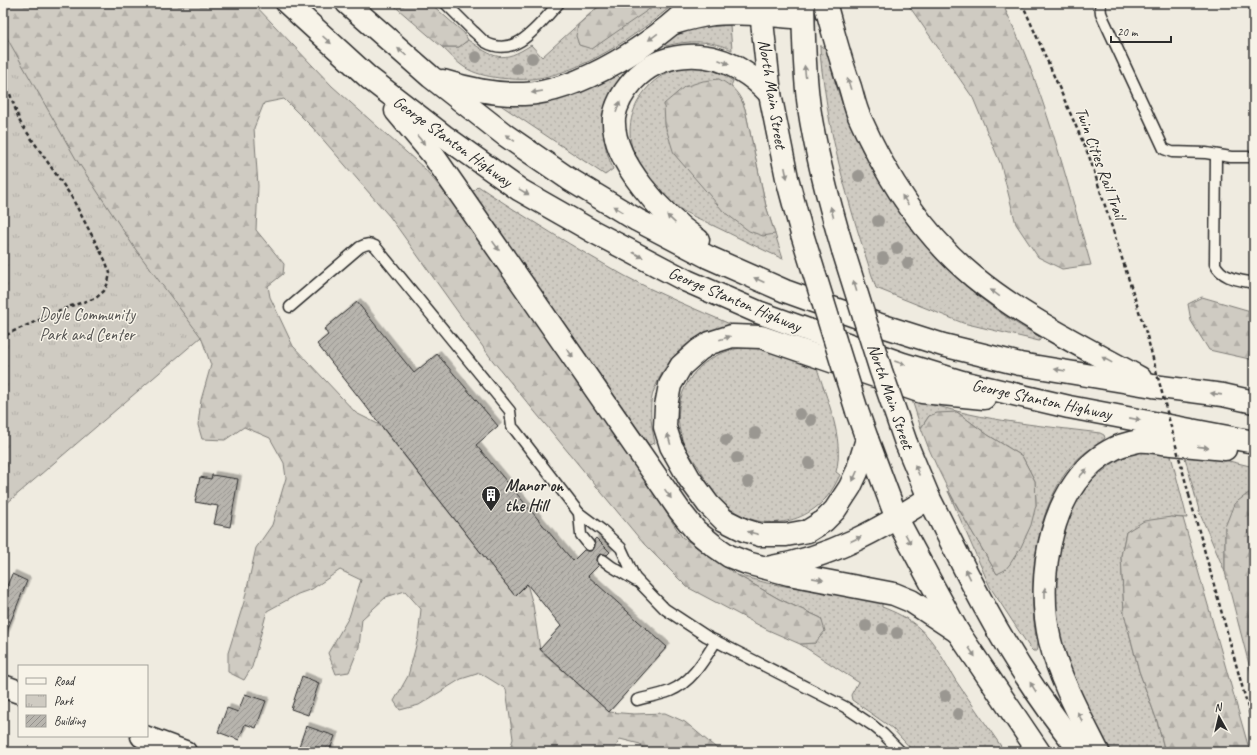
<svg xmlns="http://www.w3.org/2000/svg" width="1257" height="755" font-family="Caveat,sans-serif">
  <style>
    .grass { fill: url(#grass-dots); stroke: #7d7b76 }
    .forest { fill: url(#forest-firs); stroke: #7d7b76 }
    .park { fill: url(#park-tufts); stroke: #7d7b76 }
    .building { fill: url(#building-hatch); stroke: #2b2b2b; filter: url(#shadow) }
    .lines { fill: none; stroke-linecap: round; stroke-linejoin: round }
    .lane-casing { stroke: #2b2b2b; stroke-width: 13 }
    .secondary-casing { stroke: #2b2b2b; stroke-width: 25 }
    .primary-casing { stroke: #2b2b2b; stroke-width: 25 }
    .highway-casing { stroke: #2b2b2b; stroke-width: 25 }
    .path { stroke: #2b2b2b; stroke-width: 2.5; stroke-dasharray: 4 3; stroke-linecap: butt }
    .lane { stroke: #f7f3e8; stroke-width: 10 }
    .secondary { stroke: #f7f3e8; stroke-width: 22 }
    .primary { stroke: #f7f3e8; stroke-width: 22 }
    .highway { stroke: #f7f3e8; stroke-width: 22 }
    .highway-bridge-casing { stroke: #2b2b2b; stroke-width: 25; stroke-linecap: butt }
    .path-bridge { stroke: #2b2b2b; stroke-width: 2.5; stroke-dasharray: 4 3; stroke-linecap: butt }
    .highway-bridge { stroke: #f7f3e8; stroke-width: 22 }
    .tree { fill: #9a9791 }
    .oneway { fill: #918f8a }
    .labels { text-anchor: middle; stroke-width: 3; stroke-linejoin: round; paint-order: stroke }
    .street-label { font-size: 17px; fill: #2b2b2b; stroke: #f7f3e8 }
    .park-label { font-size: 17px; fill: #545351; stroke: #f7f3e8 }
    .poi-label { font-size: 17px; font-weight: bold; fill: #2b2b2b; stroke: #f7f3e8; text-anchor: start }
  </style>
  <defs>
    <pattern id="grass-dots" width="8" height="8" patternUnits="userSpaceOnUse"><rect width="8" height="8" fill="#cfcbc2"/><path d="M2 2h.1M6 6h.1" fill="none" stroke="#b2aea7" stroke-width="1.8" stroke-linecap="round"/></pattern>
    <pattern id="forest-firs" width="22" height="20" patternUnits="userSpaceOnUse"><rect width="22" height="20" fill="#cfcbc2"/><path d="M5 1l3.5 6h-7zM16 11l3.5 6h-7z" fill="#b2aea7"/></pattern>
    <pattern id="park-tufts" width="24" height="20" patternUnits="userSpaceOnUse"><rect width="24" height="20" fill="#cfcbc2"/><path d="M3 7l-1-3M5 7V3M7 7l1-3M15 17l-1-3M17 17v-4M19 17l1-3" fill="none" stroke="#b2aea7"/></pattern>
    <pattern id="building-hatch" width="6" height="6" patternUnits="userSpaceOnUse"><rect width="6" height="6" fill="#b8b5ae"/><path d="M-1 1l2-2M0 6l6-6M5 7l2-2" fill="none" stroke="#96938e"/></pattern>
    <filter id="shadow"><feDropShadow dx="3.5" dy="-3.5" stdDeviation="0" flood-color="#0004"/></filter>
  </defs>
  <rect width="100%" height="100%" fill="#efebe0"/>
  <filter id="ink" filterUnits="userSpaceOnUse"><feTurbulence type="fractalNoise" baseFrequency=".025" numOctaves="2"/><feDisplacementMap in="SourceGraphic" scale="8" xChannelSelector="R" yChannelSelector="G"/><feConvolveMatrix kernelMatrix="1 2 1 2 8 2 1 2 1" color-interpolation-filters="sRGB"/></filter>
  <g filter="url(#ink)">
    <g class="grass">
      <path d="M602 3H675C636 36 583 73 532 79 521 80 510 79 499 78 486 76 475 74 464 67 456 62 449 53 442 47H459L468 40C494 58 502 64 531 45L542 57Z"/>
      <path d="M730 25 732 50C712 40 688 40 666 46L664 41C686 28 705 27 730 25Z"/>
      <path d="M820 46H822C829 50 829 61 831 68 838 92 846 116 857 139 896 222 957 292 1038 336L1041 338 1039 341 963 323 876 288C855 224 834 158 825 92 823 77 820 61 820 46Z"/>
      <path d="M695 65 716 70 733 81 731 86 742 101 745 109 766 206 783 259C759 248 735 236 712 225 701 219 688 215 679 208 646 185 616 145 637 103 650 79 669 68 695 65Z"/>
      <path d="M614 72 621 79C615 92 608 106 605 120 601 137 607 154 613 169L605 175 499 104C522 105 546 105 567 97 584 90 599 81 614 72Z"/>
      <path d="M478 186C526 218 575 248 625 276 659 294 695 309 730 324L728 327C698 332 674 349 660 377 656 385 652 393 651 403 650 417 652 429 655 443L649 445 472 192Z"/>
      <path d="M752 347 773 350 816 365C826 398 845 438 836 472L840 475C836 483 832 491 826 498 796 531 749 530 719 499 711 491 705 478 699 468 694 460 687 452 683 442 669 404 688 363 728 351 735 348 744 348 752 347Z"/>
      <path d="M911 397C972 420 1036 425 1100 433L1104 435 1105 438C1101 442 1097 444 1093 447 1085 452 1076 460 1070 467 1033 514 1026 591 1038 648L1037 651H1033L1030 648 990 587 948 491 997 574 1036 505 1035 481 1022 456 988 435 957 412 929 416 921 428Z"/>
      <polygon points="1169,448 1187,518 1171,517 1126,532 1121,556 1124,613 1139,671 1157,721 1165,752 1113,752 1087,715 1065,659 1055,607 1054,576 1060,543 1068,520 1078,499 1093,479 1115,462 1136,452"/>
      <polygon points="1183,450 1254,467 1254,489 1225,527 1225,572 1200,514"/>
      <path d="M737 575 767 583 882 602V607C895 612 908 618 919 628 935 641 945 663 956 681 972 705 989 728 1005 752H914L892 728 852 700 851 695 858 682 800 644 815 643 821 618 779 599Z"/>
    </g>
    <g class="forest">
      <polygon points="3,3 253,3 332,86 425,169 474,228 644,478 682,537 737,575 779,599 821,618 825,631 815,643 800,644 768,630 687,587 644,544 493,361 390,217 313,128 284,99 264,103 254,128 258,186 256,230 284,264 283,274 268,286 270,297 293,346 356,413 380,425 515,596 527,584 533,605 540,650 609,712 634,714 665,713 685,722 721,752 646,752 640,744 620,739 613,752 509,752 513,739 506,689 480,673 461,679 419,705 400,710 394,701 408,676 418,638 421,609 405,591 386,597 362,619 359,647 349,672 336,674 328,653 349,617 361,580 340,570 312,589 298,594 267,611 252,667 244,680 228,672 228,653 244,602 256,548 272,525 286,478 284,463 270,438 244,427 225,440 202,439 198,425 201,400 211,365 201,337 3,345"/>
      <polygon points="391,3 430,3 464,33 468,40 459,47 442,47"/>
      <polygon points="607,3 658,3 592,49 579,45 576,36 578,25 597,8"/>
      <path d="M907 3H1002C1043 85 1066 178 1091 265L1062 269 1038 257 1016 224 1001 165 973 98Z"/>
      <path d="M719 79C734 87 740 94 745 109L766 206 775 234 763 236 749 231 724 212 674 154 665 125 664 104 684 87 703 81Z"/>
      <polygon points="1202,297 1254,312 1254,360 1209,350 1191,321 1188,304"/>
      <path d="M957 412 988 435 1022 456 1035 481 1036 505 1031 525 1021 547 1010 564 1005 570 997 574C969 526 939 480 921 428L929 416 937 413Z"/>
      <polygon points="1254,489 1254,684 1225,572 1225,527 1234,504"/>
      <polygon points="1171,517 1183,518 1250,752 1165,752 1157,721 1139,671 1124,613 1121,556 1126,532 1144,521"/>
    </g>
    <polygon class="park" points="3,31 76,159 136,250 201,337 6,504 3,503"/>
    <g class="building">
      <polygon points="357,302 414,373 437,354 498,426 476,445 573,561 584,550 590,551 593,550 595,544 594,540 596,538 610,552 607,555 603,554 598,556 597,560 599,565 588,576 667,647 609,712 540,649 561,626 527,584 515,596 317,344 328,335 324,329"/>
      <polygon points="212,475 238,479 230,527 214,524 218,506 195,502 200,477 211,479"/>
      <polygon points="12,574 27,581 4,638 3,638 3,595"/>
      <polygon points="302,676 319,683 308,715 291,709"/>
      <polygon points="245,694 266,701 256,728 245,724 239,740 218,732 227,708 238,712"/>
      <polygon points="306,726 335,736 329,752 297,752"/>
    </g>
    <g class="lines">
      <g class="lane-casing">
        <g id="lane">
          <path d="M445 3C454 12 464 22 473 31 477 34 481 39 485 42 516 60 540 23 559 3"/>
          <polyline points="1100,3 1101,13 1104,20 1164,149 1172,152 1206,153 1231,157 1254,157"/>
          <path d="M1216 155 1215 264C1222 279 1240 280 1254 283"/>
          <path d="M290 307 360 247C366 244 370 243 375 246L510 411 512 427 515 430 579 513 603 531 621 548 635 578 665 609 706 636 845 707 872 725 883 734 901 752"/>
          <polyline points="579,513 581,535 589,545"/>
          <polyline points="603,560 611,566 636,581"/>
          <path d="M637 700C648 697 660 695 670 691 692 682 704 660 716 641"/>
        </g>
      </g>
      <g class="secondary-casing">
        <g id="secondary">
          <polyline points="3,686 19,692"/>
          <polyline points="142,736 185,752"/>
        </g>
      </g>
      <g class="primary-casing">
        <g id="primary">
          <polyline points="867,439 897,519 928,577 958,632 1039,752"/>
          <path d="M929 498C947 533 964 569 983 604 1011 656 1044 706 1081 752"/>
        </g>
      </g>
      <g class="highway-casing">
        <g id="highway">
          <polyline points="287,3 369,78 444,136 520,190 592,231 687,281 758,312 903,364 962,382 1069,407 1254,442"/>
          <polyline points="347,3 431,77 505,135 569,179 637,220 708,257 785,291 877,324 943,345 1020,364 1153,386 1223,395 1254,402"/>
          <polyline points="760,3 770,94 787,178 802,234"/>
          <path d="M803 3C804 38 804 72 809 107 816 155 829 203 843 250"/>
          <path d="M825 3C833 31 840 59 850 87 853 97 855 107 859 116 886 177 923 235 974 277 1024 318 1084 347 1140 378"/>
          <path d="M674 23C687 19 699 16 713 14 743 11 773 16 803 18"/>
          <path d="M443 81C469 89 496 95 524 94 580 92 656 42 694 3"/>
          <polyline points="396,111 433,155 680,511 696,531 713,545 729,556 747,563 789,574 894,594 911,601 958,632"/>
          <path d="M698 240C665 217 611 162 614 118 616 104 624 91 633 81 660 51 706 49 739 69 751 76 761 84 770 94"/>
          <polyline points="857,411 867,439 857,472 850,487 835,510 824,521 808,531 786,535 760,535 744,530 724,520 708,504 689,478 671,446 665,427 666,406 670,385 681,366 699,350 710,343 732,336 761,337 922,392 984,398"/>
          <path d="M771 567C829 558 881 529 929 498L906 443"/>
          <path d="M1098 752C1080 716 1060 680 1050 641 1035 578 1050 479 1115 448 1121 445 1131 443 1138 441 1145 440 1154 442 1162 443 1183 445 1204 447 1225 449"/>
        </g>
      </g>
      <g class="path">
        <polyline points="1022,3 1089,156 1147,336"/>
        <polyline points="3,82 10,94 20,122 71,196 105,260 110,273 108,283 104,291 96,298 71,306 14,331 3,337"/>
        <polyline points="1189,495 1254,729"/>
      </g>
      <use href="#lane" class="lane"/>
      <use href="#secondary" class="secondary"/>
      <use href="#primary" class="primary"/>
      <use href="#highway" class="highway"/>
      <g class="highway-bridge-casing">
        <g id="highway-bridge">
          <polyline points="802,234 857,411"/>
          <polyline points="843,250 881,371 906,443"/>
        </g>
      </g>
      <polyline class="path-bridge" points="1147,336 1189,495"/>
      <use href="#highway-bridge" class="highway-bridge"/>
    </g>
    <g class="tree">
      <circle cx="476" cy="57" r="6"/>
      <circle cx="532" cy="58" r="6"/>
      <circle cx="517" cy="69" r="6"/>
      <circle cx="859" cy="176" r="6"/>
      <circle cx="878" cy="221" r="6"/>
      <circle cx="897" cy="248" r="6"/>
      <circle cx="883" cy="258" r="6"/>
      <circle cx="908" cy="263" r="6"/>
      <circle cx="800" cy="414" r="6"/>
      <circle cx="811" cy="420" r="6"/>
      <circle cx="755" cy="433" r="6"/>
      <circle cx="726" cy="440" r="6"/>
      <circle cx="737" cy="458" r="6"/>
      <circle cx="809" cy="463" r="6"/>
      <circle cx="748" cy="482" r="6"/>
      <circle cx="866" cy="626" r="6"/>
      <circle cx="883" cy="629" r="6"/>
      <circle cx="897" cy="633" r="6"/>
      <circle cx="945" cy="696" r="6"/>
      <circle cx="958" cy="714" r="6"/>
    </g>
    <defs><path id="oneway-solid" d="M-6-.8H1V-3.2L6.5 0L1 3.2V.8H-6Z"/></defs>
    <g class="oneway">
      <use href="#oneway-solid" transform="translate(653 37) rotate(144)"/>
      <use href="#oneway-solid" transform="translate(327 40) rotate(42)"/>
      <use href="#oneway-solid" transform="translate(402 52) rotate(-140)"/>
      <use href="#oneway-solid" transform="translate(724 62) rotate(22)"/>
      <use href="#oneway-solid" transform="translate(805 71) rotate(-96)"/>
      <use href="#oneway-solid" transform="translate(849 84) rotate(-108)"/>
      <use href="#oneway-solid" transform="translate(537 92) rotate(171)"/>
      <use href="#oneway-solid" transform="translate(618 107) rotate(-71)"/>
      <use href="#oneway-solid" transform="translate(510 138) rotate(-145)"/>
      <use href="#oneway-solid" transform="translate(421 140) rotate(50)"/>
      <use href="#oneway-solid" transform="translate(786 173) rotate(78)"/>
      <use href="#oneway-solid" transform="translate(524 192) rotate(31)"/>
      <use href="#oneway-solid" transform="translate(905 200) rotate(-124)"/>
      <use href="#oneway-solid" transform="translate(618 209) rotate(-149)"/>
      <use href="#oneway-solid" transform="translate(832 212) rotate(-105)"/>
      <use href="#oneway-solid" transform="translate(671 219) rotate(-137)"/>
      <use href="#oneway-solid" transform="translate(496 246) rotate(55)"/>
      <use href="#oneway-solid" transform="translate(638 255) rotate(28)"/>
      <use href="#oneway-solid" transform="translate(759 280) rotate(-155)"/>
      <use href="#oneway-solid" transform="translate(855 286) rotate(-107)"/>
      <use href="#oneway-solid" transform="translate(995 293) rotate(-144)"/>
      <use href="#oneway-solid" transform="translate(725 338) rotate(-17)"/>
      <use href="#oneway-solid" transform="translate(570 353) rotate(55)"/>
      <use href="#oneway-solid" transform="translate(1107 360) rotate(-151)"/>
      <use href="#oneway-solid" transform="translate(900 363) rotate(19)"/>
      <use href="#oneway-solid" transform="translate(1060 370) rotate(-171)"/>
      <use href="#oneway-solid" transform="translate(1216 394) rotate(-172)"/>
      <use href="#oneway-solid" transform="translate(1135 419) rotate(11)"/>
      <use href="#oneway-solid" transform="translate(669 439) rotate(-106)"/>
      <use href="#oneway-solid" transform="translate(1203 447) rotate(6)"/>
      <use href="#oneway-solid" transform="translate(917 470) rotate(-113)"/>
      <use href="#oneway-solid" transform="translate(1083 473) rotate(-47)"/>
      <use href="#oneway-solid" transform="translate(855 476) rotate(114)"/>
      <use href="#oneway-solid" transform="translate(668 494) rotate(55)"/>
      <use href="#oneway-solid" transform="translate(753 533) rotate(-165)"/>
      <use href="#oneway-solid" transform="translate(856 539) rotate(-25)"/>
      <use href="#oneway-solid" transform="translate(908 539) rotate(62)"/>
      <use href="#oneway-solid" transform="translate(968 574) rotate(-116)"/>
      <use href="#oneway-solid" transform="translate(818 579) rotate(11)"/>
      <use href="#oneway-solid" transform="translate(1045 593) rotate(-91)"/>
      <use href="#oneway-solid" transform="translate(972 652) rotate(56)"/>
      <use href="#oneway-solid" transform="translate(1033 687) rotate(-122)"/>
      <use href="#oneway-solid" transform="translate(1080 717) rotate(-116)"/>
    </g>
  </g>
  <defs>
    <g id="building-pin" transform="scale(1)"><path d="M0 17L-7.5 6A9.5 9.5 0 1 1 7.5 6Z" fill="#2b2b2b" stroke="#f7f3e8"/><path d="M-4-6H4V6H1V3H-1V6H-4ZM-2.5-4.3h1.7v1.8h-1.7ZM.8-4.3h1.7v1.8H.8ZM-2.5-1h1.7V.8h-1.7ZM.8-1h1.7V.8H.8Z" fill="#fff"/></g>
  </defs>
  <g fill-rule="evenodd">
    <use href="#building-pin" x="491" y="495"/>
  </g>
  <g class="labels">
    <g class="street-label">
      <text transform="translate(773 94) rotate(81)" y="6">North Main Street</text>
      <text transform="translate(453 141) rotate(36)" y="6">George Stanton Highway</text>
      <text transform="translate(1101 163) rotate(70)" y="6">Twin Cities Rail Trail</text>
      <text transform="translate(735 299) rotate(23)" y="6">George Stanton Highway</text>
      <text transform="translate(891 396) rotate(71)" y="6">North Main Street</text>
      <text transform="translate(1042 399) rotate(12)" y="6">George Stanton Highway</text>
    </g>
    <g class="park-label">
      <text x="87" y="320">Doyle Community<tspan x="87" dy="20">Park and Center</tspan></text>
    </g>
    <g class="poi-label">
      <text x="505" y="491">Manor on<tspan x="505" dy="20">the Hill</tspan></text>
    </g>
  </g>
  <rect width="1257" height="755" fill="none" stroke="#f7f3e8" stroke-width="16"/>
  <rect x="8" y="8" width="1241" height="739" fill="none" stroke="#2b2b2b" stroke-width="1.5" filter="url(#ink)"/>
  <rect x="18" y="665" width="130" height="72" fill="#f7f3e8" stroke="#a5a39c"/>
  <rect x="26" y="678" width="20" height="6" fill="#f7f3e8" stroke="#a5a39c"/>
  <text x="54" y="685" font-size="12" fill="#2b2b2b">Road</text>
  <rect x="26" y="695" width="20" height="12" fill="url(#park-tufts)" stroke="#a5a39c"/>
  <text x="54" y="705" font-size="12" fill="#2b2b2b">Park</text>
  <rect x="26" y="715" width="20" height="12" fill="url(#building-hatch)" stroke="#a5a39c"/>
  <text x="54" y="725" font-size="12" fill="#2b2b2b">Building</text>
  <g transform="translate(1219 717) rotate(352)" stroke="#f7f3e8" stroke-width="3" paint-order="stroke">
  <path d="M0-3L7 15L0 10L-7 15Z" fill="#2b2b2b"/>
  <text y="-6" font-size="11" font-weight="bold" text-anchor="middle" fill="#2b2b2b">N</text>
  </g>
  <path d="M1111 36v6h60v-6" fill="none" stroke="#2b2b2b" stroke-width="2"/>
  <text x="1117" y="36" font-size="12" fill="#2b2b2b" stroke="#f7f3e8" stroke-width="3" paint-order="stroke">20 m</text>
</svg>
